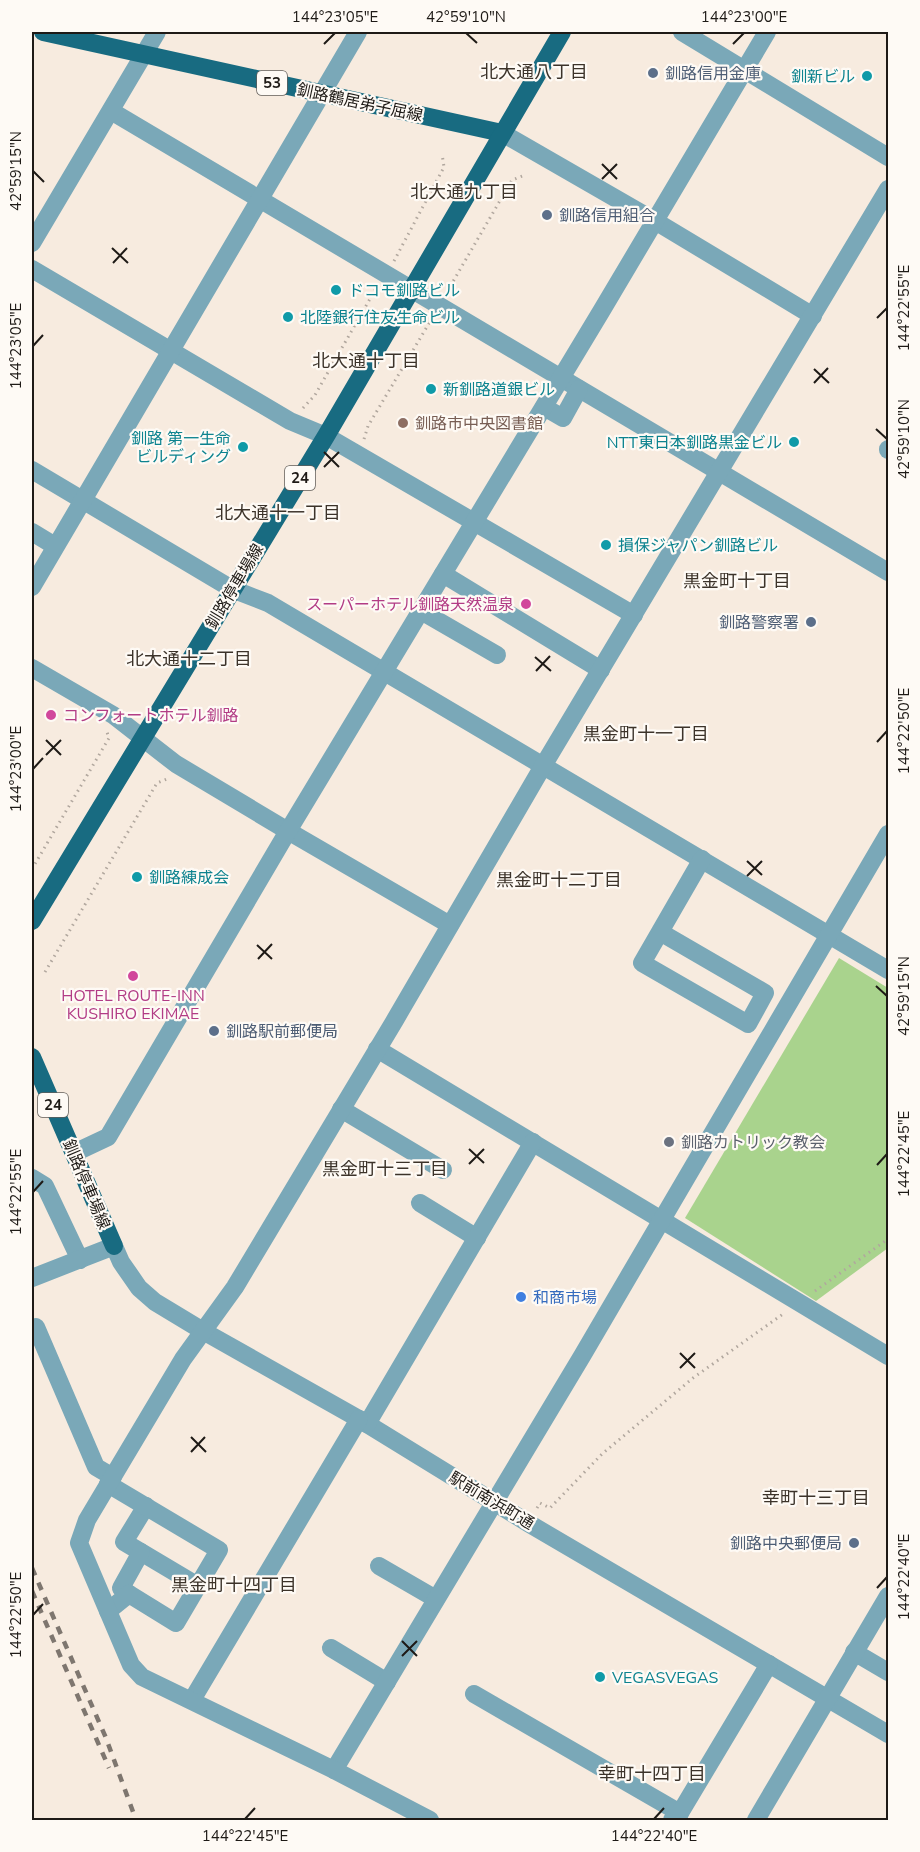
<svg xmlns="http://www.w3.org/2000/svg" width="920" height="1852" font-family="'Nunito Sans','Noto Sans JP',sans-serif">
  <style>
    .green { fill: #a9d38d }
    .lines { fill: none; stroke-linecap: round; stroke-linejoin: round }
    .path { stroke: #b1a79e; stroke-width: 3; stroke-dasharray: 1.5 4.5; stroke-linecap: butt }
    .minor { stroke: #7aa8b8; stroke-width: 18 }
    .major { stroke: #186b81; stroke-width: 18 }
    .rail { stroke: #7e766f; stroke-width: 4.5; stroke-dasharray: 8 8; stroke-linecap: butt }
    .ticks { fill: none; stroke: #1e1a16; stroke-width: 2 }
    .service-dot { fill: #5c6f8a; stroke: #fefaf5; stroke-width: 2 }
    .culture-dot { fill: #0f9aa8; stroke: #fefaf5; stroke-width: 2 }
    .education-dot { fill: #8d6e63; stroke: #fefaf5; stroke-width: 2 }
    .hotel-dot { fill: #d1479c; stroke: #fefaf5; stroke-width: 2 }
    .worship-dot { fill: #6b7280; stroke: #fefaf5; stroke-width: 2 }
    .shop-dot { fill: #3f7fe0; stroke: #fefaf5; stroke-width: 2 }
    .labels { text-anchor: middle; stroke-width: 4.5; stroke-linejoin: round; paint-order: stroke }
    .shield { fill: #fefaf5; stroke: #615d59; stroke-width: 1.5 }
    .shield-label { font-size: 15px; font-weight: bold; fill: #1e1a16 }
    .service-label { font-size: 16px; fill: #4e5e75; stroke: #fefaf5; text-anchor: start }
    .culture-label { font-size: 16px; fill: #0d838f; stroke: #fefaf5; text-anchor: start }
    .street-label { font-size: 16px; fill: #1e1a16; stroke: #fefaf5 }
    .education-label { font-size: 16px; fill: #785e54; stroke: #fefaf5; text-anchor: start }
    .hotel-label { font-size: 16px; fill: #b23c85; stroke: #fefaf5; text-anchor: end }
    .worship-label { font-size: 16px; fill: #5b616d; stroke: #fefaf5; text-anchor: start }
    .shop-label { font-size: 16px; fill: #366cbe; stroke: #fefaf5; text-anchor: start }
    .neighbourhood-label { font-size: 18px; fill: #3c332a; stroke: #fefaf5 }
    .neatline { fill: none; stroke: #1e1a16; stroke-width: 2 }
    .ticks-label { font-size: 15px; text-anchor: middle; fill: #1e1a16 }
  </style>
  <rect width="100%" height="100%" fill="#f7ebdf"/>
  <polygon class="green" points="839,958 888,988 888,1248 816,1301 685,1218"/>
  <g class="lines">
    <g class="path">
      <polyline points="394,261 444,167 442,154"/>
      <polyline points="449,292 451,285 512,180 525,175"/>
      <polyline points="303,408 315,395 375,290 374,286"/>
      <polyline points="364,439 368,426 431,320"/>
      <polyline points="32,869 109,738 107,732"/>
      <polyline points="45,972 157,783 167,779"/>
      <polyline points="815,1291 888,1239"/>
      <polyline points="537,1508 540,1503 550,1508 602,1454 693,1378 783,1314"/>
    </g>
    <g class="minor">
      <polyline points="682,32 888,157"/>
      <polyline points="111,111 888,572"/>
      <polyline points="502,133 655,221 813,316"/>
      <polyline points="32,243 157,32"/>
      <polyline points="32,269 290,421 326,436 634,615"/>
      <polyline points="544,407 563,418 579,389"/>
      <polyline points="888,449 888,450"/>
      <polyline points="32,470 232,589 268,603 888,970"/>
      <polyline points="32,532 55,546"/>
      <polyline points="443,574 601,670"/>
      <polyline points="32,587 358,32"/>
      <polyline points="421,611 497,655"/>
      <polyline points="32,668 113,715 176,764 288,831 450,925"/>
      <polyline points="660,932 765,993 748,1024 642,963 702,859"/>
      <polyline points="377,1049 888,1356"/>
      <polyline points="341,1109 443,1170"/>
      <polyline points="74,1153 108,1137 288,831 602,310 767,32"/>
      <polyline points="32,1178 45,1186 80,1260"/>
      <polyline points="420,1203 477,1238"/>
      <polyline points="32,1278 114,1246 121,1262 139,1288 155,1302 203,1331 359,1419 528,1523 888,1734"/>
      <polyline points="36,1327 96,1467 113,1477"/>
      <polyline points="367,1424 533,1142"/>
      <polyline points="146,1506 124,1542 198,1586"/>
      <polyline points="379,1566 436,1599"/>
      <polyline points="129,1594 121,1588 141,1552"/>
      <polyline points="108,1611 129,1594 176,1623 219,1550 108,1484"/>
      <polyline points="331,1648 387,1682"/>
      <polyline points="854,1652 888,1672"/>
      <polyline points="474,1694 680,1813"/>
      <polyline points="192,1700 359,1419"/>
      <polyline points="334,1770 582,1356 888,834"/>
      <polyline points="430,1820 334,1770 142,1677 131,1665 79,1543 87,1520 183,1359 235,1287 395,1020 543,766 888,189"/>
      <polyline points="672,1820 680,1813 769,1664"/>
      <polyline points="756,1820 888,1596"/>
    </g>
    <g class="major">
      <polyline points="43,32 502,133"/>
      <polyline points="32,921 326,436 562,32"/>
      <polyline points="32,1057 114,1246"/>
    </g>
    <g class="rail">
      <polyline points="32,1568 106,1738 136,1820"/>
      <polyline points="32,1591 109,1768"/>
    </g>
  </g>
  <path class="ticks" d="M466 33 477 43M324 44 335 33M733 44 744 33M602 164 617 179M33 171 44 182M602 179 617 164M112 248 128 263M113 263 127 248M877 318 887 308M33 346 43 335M814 369 829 383M814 383 828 368M876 429 887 439M324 452 339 467M324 467 339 452M535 657 551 671M536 671 550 656M46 740 61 755M877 742 887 731M46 755 61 740M33 769 43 758M747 861 762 875M747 876 762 861M257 945 272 959M258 959 272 944M876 986 887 996M469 1149 484 1163M469 1164 484 1149M877 1165 887 1154M33 1192 43 1181M680 1353 695 1368M680 1368 695 1353M191 1437 206 1452M191 1452 205 1437M877 1588 887 1577M33 1615 43 1604M402 1641 417 1656M402 1656 417 1641M245 1819 255 1808M654 1819 664 1808"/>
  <g class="service-dot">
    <circle cx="653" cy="73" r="6"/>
    <circle cx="547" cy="215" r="6"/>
    <circle cx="811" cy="622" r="6"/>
    <circle cx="214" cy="1031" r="6"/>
    <circle cx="854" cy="1543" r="6"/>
  </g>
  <g class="culture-dot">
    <circle cx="867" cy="76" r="6"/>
    <circle cx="336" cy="290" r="6"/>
    <circle cx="288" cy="317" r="6"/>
    <circle cx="431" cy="389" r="6"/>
    <circle cx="794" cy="442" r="6"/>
    <circle cx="243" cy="447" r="6"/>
    <circle cx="606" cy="545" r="6"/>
    <circle cx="137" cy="877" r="6"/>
    <circle cx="600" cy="1677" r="6"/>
  </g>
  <circle class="education-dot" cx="403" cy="423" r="6"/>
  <g class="hotel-dot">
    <circle cx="526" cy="604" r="6"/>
    <circle cx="51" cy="715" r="6"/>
    <circle cx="133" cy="976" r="6"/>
  </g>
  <circle class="worship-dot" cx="669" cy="1142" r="6"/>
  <circle class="shop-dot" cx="521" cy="1297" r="6"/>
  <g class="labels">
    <g class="shield">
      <rect x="257" y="71" width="30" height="24" rx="4.5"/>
      <rect x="285" y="466" width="30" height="24" rx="4.5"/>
      <rect x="38" y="1093" width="30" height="24" rx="4.5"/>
    </g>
    <g class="shield-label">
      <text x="272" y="88">53</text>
      <text x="300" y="483">24</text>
      <text x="53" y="1110">24</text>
    </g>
    <g class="service-label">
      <text x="665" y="79">釧路信用金庫</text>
      <text x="559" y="221">釧路信用組合</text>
      <text x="799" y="628" text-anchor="end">釧路警察署</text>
      <text x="226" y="1037">釧路駅前郵便局</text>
      <text x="842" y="1549" text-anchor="end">釧路中央郵便局</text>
    </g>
    <g class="culture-label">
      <text x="855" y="82" text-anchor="end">釧新ビル</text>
      <text x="348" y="296">ドコモ釧路ビル</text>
      <text x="300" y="323">北陸銀行住友生命ビル</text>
      <text x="443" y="395">新釧路道銀ビル</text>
      <text x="231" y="444" text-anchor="end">釧路 第一生命<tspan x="231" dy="18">ビルディング</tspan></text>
      <text x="782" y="448" text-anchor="end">NTT東日本釧路黒金ビル</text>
      <text x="618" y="551">損保ジャパン釧路ビル</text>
      <text x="149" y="883">釧路練成会</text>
      <text x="612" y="1683">VEGASVEGAS</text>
    </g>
    <g class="street-label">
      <text transform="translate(360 102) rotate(12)" y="6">釧路鶴居弟子屈線</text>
      <text transform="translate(234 586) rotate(-59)" y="6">釧路停車場線</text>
      <text transform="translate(87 1184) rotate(67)" y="6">釧路停車場線</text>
      <text transform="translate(492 1500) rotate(31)" y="6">駅前南浜町通</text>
    </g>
    <g class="education-label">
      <text x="415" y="429">釧路市中央図書館</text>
    </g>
    <g class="hotel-label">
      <text x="514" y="610">スーパーホテル釧路天然温泉</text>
      <text x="63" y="721" text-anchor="start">コンフォートホテル釧路</text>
      <text x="133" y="1001" text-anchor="middle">HOTEL ROUTE-INN<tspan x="133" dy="18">KUSHIRO EKIMAE</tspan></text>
    </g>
    <g class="worship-label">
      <text x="681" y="1148">釧路カトリック教会</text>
    </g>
    <g class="shop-label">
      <text x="533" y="1303">和商市場</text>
    </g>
    <g class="neighbourhood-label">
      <text x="534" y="78">北大通八丁目</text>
      <text x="464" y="198">北大通九丁目</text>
      <text x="366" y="367">北大通十丁目</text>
      <text x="278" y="519">北大通十一丁目</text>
      <text x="737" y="587">黒金町十丁目</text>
      <text x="189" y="665">北大通十二丁目</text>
      <text x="646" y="740">黒金町十一丁目</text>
      <text x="559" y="886">黒金町十二丁目</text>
      <text x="385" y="1175">黒金町十三丁目</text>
      <text x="816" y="1504">幸町十三丁目</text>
      <text x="234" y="1591">黒金町十四丁目</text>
      <text x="652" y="1780">幸町十四丁目</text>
    </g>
  </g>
  <rect width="920" height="1852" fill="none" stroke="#fefaf5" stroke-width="66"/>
  <rect x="33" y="33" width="854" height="1786" class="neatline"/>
  <g class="ticks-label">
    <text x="335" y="22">144°23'05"E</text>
    <text x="466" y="22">42°59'10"N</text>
    <text x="744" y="22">144°23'00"E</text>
    <text transform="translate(16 171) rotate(-90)" y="5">42°59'15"N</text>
    <text transform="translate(904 308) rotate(-90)" y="5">144°22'55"E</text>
    <text transform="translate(16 346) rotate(-90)" y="5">144°23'05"E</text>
    <text transform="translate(904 439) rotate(-90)" y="5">42°59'10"N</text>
    <text transform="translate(904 731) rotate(-90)" y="5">144°22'50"E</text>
    <text transform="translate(16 769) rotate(-90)" y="5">144°23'00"E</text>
    <text transform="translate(904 996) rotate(-90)" y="5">42°59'15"N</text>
    <text transform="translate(904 1154) rotate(-90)" y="5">144°22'45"E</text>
    <text transform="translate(16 1192) rotate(-90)" y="5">144°22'55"E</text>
    <text transform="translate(904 1577) rotate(-90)" y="5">144°22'40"E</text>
    <text transform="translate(16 1615) rotate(-90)" y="5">144°22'50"E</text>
    <text x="245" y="1841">144°22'45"E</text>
    <text x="654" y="1841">144°22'40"E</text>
  </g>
</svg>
